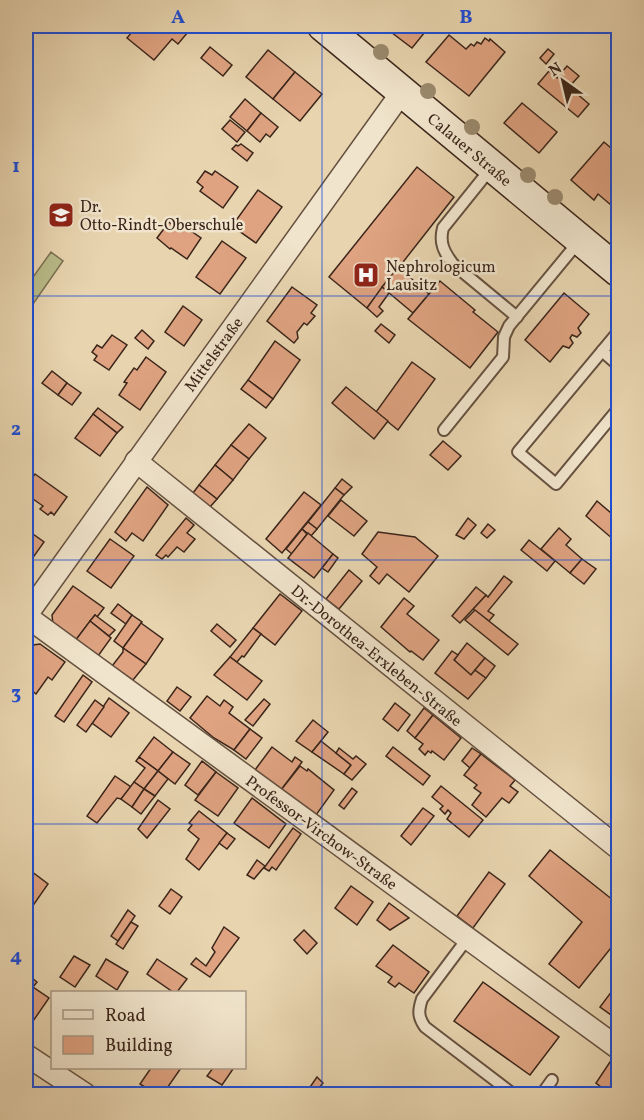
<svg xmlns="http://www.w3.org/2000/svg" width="644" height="1120" font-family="Vollkorn,serif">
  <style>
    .green { fill: #b9bc89; stroke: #7a7052; stroke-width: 1.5 }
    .building { fill: #dfa381; stroke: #3b251a; stroke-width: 1.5 }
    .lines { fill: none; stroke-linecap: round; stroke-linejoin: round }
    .lane-casing { stroke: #665140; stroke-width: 14 }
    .street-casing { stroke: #665140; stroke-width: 24 }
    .secondary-casing { stroke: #3b251a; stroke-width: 33 }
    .lane { stroke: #f0e4cc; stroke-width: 10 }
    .street { stroke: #f0e4cc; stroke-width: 21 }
    .secondary { stroke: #f0e4cc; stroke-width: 30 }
    .tree { fill: #9a896d }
    .grid { fill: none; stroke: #1d4ed8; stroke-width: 1.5; stroke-opacity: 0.55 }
    .labels { text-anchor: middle; stroke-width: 5; stroke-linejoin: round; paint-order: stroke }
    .street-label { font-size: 16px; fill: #3b251a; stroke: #f0e4cc }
    .poi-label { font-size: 16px; fill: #3b251a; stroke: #f0e4cc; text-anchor: start }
    .neatline { fill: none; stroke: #1d4ed8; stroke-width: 2 }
    .grid-label { font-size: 20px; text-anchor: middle; font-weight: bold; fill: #1d4ed8 }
  </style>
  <rect width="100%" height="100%" fill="#e8d5b0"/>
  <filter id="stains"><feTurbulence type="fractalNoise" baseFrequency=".00333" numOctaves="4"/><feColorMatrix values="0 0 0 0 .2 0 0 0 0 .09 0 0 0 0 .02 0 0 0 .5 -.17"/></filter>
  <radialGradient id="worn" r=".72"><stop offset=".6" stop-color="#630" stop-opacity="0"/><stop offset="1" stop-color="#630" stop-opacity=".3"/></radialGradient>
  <polygon class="green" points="51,252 63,261 26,314 26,287"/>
  <g class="building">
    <polygon points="124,26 193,26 178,44 172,39 154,60 127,38 132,32"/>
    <polygon points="383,26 428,26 429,27 412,48"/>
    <polygon points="449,35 466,49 471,44 474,46 477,42 481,44 485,38 489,41 490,39 505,52 469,96 426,62"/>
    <polygon points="210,47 232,65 223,76 201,58"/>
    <polygon points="548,49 554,54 546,64 540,58"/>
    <polygon points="268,50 295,72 273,99 246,77"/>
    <polygon points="567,66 579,76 569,87 589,104 578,117 538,84 549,71 557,78"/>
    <polygon points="295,72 322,94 300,121 273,99"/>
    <polygon points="245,99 261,113 247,131 230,117"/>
    <polygon points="522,103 557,132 539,153 504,123"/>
    <polygon points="261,113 278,127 270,137 266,134 260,142 247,131"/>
    <polygon points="230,120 245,132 237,142 222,129"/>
    <polygon points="604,142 618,154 618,211 598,194 594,200 571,180"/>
    <polygon points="241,144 253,153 247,161 232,149 236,145 238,146"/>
    <polygon points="417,167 454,197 367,308 329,277"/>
    <polygon points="205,171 212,175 215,171 238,187 223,208 200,191 203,187 197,182"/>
    <polygon points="258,190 282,207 256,243 232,226"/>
    <polygon points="169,222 175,227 178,222 201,238 187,259 171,248 170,249 157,238"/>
    <polygon points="222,241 246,258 220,294 196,277"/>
    <polygon points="398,267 429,294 413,313 382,287"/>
    <polygon points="440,281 475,310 473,312 498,332 470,368 408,319"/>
    <polygon points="292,287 317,305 311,313 315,316 307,325 304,323 297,332 298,338 294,343 267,321"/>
    <polygon points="382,287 389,293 379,307 383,311 377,317 367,308"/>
    <polygon points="564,293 589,314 578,328 581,333 577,337 572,335 570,338 573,343 569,348 563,346 550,362 525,340"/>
    <polygon points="183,306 202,320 184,346 165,332"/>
    <polygon points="381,324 395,335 389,343 375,331"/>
    <polygon points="142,330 154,341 148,349 135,338"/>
    <polygon points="112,335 127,345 109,370 94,360 97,356 92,352 97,345 102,348"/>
    <polygon points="275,341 300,360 273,399 248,380"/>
    <polygon points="146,357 166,372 140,410 119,395 127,383 124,382 134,368 137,370"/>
    <polygon points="412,362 435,379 398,430 376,412"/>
    <polygon points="52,371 67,383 58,395 42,383"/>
    <polygon points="248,380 273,399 266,408 241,389"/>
    <polygon points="67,383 81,393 72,405 58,395"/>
    <polygon points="346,387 388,421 374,439 332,403"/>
    <polygon points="98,408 123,427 117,433 93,414"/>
    <polygon points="93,414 117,433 100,456 75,438"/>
    <polygon points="249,424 266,438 249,459 231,445"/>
    <polygon points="443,441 461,456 448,470 430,455"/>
    <polygon points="231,445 249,459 233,480 215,465"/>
    <polygon points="215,465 233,480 217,499 199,485"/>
    <polygon points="35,474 67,497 54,515 51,512 48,515 40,509 43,506 26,494 26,487"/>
    <polygon points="342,479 352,487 344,495 335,488"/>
    <polygon points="199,485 217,499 210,507 193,493"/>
    <polygon points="147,487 168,505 143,541 132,533 126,541 115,532"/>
    <polygon points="335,488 344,495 317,529 308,522"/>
    <polygon points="304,492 321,505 282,553 266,539"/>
    <polygon points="341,500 367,521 354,536 328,516"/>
    <polygon points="597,501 618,519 618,534 614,540 586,516"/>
    <polygon points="186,518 194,525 187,533 195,539 184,552 177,547 168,557 166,555 162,559 156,555"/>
    <polygon points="468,518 476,525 464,539 456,535"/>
    <polygon points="308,522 317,529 311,536 302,529"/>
    <polygon points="488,524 495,530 487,538 481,533"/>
    <polygon points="559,528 571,539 566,545 582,559 570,573 541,549"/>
    <polygon points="26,529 44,542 32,559 26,554"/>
    <polygon points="302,529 307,534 292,554 286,549"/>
    <polygon points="378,532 415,537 438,556 409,592 387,574 379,584 370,576 377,567 362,554"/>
    <polygon points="308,533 333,554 314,578 288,558"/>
    <polygon points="110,539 134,556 111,588 87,571"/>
    <polygon points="529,540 555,561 547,571 521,550"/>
    <polygon points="333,554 338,558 328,572 322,568"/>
    <polygon points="582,559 596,569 584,584 570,573"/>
    <polygon points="349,570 362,581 339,609 326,599"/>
    <polygon points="504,576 512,582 488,611 494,615 489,621 473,609 486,595 488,597"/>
    <polygon points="73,586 104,608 97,617 95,615 75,641 53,624 52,615"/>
    <polygon points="476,587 486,595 460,623 452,616"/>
    <polygon points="280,594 302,611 275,645 253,628"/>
    <polygon points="404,598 414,606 407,614 439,640 423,660 411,651 410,652 381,627"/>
    <polygon points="118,604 132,615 126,624 111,613"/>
    <polygon points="475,610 518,644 508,655 465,620"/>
    <polygon points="95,615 115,630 109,636 90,621"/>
    <polygon points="132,615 142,622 123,648 114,641"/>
    <polygon points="90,621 111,638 98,656 75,641"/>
    <polygon points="141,623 163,639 146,664 123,648"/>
    <polygon points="217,624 236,640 230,647 211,631"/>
    <polygon points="253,628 261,634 244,657 242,656 237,662 230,657"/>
    <polygon points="467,643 485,658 471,675 454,660"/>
    <polygon points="40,644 65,662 52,680 48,677 36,694 26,686 26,655 33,645"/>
    <polygon points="123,648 146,664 133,680 112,666 123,652"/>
    <polygon points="452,651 458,655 454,660 471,675 475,670 486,678 468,699 435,673"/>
    <polygon points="230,657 262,681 247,700 214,675"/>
    <polygon points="485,658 495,666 486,678 475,670"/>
    <polygon points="83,675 92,682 64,722 55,716"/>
    <polygon points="177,687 191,697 180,711 167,701"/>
    <polygon points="207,696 220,706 224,700 233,707 229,713 250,729 234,750 214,738 190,718"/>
    <polygon points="109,698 129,713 111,737 92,723"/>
    <polygon points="264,699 270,704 253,726 245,720"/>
    <polygon points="95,700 104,707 86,732 77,725"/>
    <polygon points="395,703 410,715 398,731 383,719"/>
    <polygon points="424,708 433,715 415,738 407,731"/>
    <polygon points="433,715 461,738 444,760 432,751 431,753 428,751 425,755 419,749 423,744 415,738"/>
    <polygon points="313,720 328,732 312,752 296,741"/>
    <polygon points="250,729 262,738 246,759 234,750"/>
    <polygon points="154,737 173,752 158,771 139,757"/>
    <polygon points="321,741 351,765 344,774 312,752"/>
    <polygon points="272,747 292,762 295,757 302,762 281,790 255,770"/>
    <polygon points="393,747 430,776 423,785 386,756"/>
    <polygon points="339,748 353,759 356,756 366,764 352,780 344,774 351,765 336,753"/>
    <polygon points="472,748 481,754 470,768 462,761"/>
    <polygon points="173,752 190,764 175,784 158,771"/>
    <polygon points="481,754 515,780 510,786 518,792 509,803 502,798 486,817 472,805 481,793 474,788 477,785 464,775"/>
    <polygon points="139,757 158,771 144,789 134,782 145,768 136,761"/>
    <polygon points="202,761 216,772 198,795 185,785"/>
    <polygon points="300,766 307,771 308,769 334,790 316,815 281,790"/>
    <polygon points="158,771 168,779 155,796 144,789"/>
    <polygon points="216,772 238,788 218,816 195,800"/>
    <polygon points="115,776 131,787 121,799 117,798 97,823 87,816"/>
    <polygon points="134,782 144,789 132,807 121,799"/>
    <polygon points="441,786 483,820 469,837 447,819 451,813 448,810 445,814 440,809 443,806 432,797"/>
    <polygon points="352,788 357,792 344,809 339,805"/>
    <polygon points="144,789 155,796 141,814 132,807"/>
    <polygon points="252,798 286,824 269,848 234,823"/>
    <polygon points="158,800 170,809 147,838 138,829"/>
    <polygon points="423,808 434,816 411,845 401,836"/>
    <polygon points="199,811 227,833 199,870 186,859 199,839 188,830 192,825 189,823"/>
    <polygon points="293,828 301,834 276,870 272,867 269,871 264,868"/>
    <polygon points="227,833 235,839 227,849 219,843"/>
    <polygon points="550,850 618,904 618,947 614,944 579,988 549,964 582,922 529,876"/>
    <polygon points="257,860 265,866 254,879 247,875"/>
    <polygon points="31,871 48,884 32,907 26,903 26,879"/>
    <polygon points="489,872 505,884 473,928 457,916"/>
    <polygon points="351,886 373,902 357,925 335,908"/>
    <polygon points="171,889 182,897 170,914 159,906"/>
    <polygon points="389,903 409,918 390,930 377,920"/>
    <polygon points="128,910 135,916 118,941 111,936"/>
    <polygon points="131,922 138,926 123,949 116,944"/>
    <polygon points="224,927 239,938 210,977 191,964 196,958 206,966 215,952 212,948"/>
    <polygon points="304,930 317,943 307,954 294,940"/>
    <polygon points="393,945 429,972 414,993 399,983 395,987 388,982 392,977 376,966"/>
    <polygon points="74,956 90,965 75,987 60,977"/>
    <polygon points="106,959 128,972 117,990 96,976"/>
    <polygon points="157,959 187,979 177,992 173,992 147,974"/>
    <polygon points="32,978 37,982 33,987 49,998 31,1024 26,1020 26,987"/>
    <polygon points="483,982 559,1037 530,1075 454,1021"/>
    <polygon points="612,991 618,996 618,1020 600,1007"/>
    <polygon points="612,1059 618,1065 618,1094 610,1094 596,1083"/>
    <polygon points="151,1068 181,1068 163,1094 156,1094 140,1084"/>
    <polygon points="213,1068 231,1068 233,1069 222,1085 207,1076"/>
    <polygon points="317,1077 323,1083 314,1094 308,1094 306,1093"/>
  </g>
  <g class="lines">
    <g class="lane-casing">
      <g id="lane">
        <path d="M492 167 443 228C439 243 444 252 453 264L517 317"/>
        <polyline points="618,332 518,452 556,484 618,409"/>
        <polyline points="602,351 618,365"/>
        <polyline points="444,430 503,357 504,337 509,326 580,240"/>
        <path d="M467 939 422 999C418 1011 418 1017 425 1027L513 1094"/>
        <polyline points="542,1094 552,1080"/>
      </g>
    </g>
    <g class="street-casing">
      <g id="street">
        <polyline points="136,461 618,848"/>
        <polyline points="26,616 618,1048"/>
        <polyline points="26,616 402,92"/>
        <polyline points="26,1055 85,1094"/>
      </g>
    </g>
    <g class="secondary-casing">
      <polyline id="secondary" points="323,26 618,271"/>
    </g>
    <use href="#lane" class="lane"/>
    <use href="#street" class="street"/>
    <use href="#secondary" class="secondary"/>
  </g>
  <g class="tree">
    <circle cx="381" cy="52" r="8"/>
    <circle cx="428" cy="91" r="8"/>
    <circle cx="472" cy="127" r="8"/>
    <circle cx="528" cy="175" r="8"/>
    <circle cx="555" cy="197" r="8"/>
  </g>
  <path class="grid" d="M322 26V1094M26 296H618M26 560H618M26 824H618"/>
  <defs>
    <g id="school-square" transform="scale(1.35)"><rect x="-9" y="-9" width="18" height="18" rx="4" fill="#8f2418" stroke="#f0e4cc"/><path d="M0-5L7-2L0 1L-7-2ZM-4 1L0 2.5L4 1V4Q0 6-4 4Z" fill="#fff"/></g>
    <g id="hospital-square" transform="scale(1.35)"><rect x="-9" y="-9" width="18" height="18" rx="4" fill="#8f2418" stroke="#f0e4cc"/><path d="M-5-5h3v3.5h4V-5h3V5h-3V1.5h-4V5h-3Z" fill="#fff"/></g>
  </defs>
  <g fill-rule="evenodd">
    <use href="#school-square" x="61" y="215"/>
    <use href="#hospital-square" x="366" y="275"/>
  </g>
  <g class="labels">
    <g class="street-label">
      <text transform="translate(470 149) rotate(40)" y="6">Calauer Straße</text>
      <text transform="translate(213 354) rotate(-54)" y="6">Mittelstraße</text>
      <text transform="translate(377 655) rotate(39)" y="6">Dr.-Dorothea-Erxleben-Straße</text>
      <text transform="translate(322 832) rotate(36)" y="6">Professor-Virchow-Straße</text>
    </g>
    <g class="poi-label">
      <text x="80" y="212">Dr.<tspan x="80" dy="18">Otto-Rindt-Oberschule</tspan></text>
      <text x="386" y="272">Nephrologicum<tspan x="386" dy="18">Lausitz</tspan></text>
    </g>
  </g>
  <rect width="644" height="1120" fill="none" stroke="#e8d5b0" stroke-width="66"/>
  <rect x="51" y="991" width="195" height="78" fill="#f0e4cc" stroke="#a89885" stroke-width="1.5"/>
  <rect x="63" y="1010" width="30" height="9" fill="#f0e4cc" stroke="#a89885" stroke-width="1.5"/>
  <text x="105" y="1021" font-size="18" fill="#3b251a">Road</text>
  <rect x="63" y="1036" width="30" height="18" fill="#dfa381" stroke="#a89885" stroke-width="1.5"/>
  <text x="105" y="1051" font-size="18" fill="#3b251a">Building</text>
  <g transform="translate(563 81) rotate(326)" stroke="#f0e4cc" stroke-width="4.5" paint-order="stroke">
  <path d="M0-4.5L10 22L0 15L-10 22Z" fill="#3b251a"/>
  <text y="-9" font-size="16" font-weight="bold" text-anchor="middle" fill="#3b251a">N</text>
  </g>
  <rect x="33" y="33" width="578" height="1054" class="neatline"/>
  <g class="grid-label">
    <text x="178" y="23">A</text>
    <text x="466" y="23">B</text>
    <text x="16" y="172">1</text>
    <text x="16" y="435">2</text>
    <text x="16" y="699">3</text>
    <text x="16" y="962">4</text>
  </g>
  <rect width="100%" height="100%" filter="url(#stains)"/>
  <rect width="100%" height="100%" fill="url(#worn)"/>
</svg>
